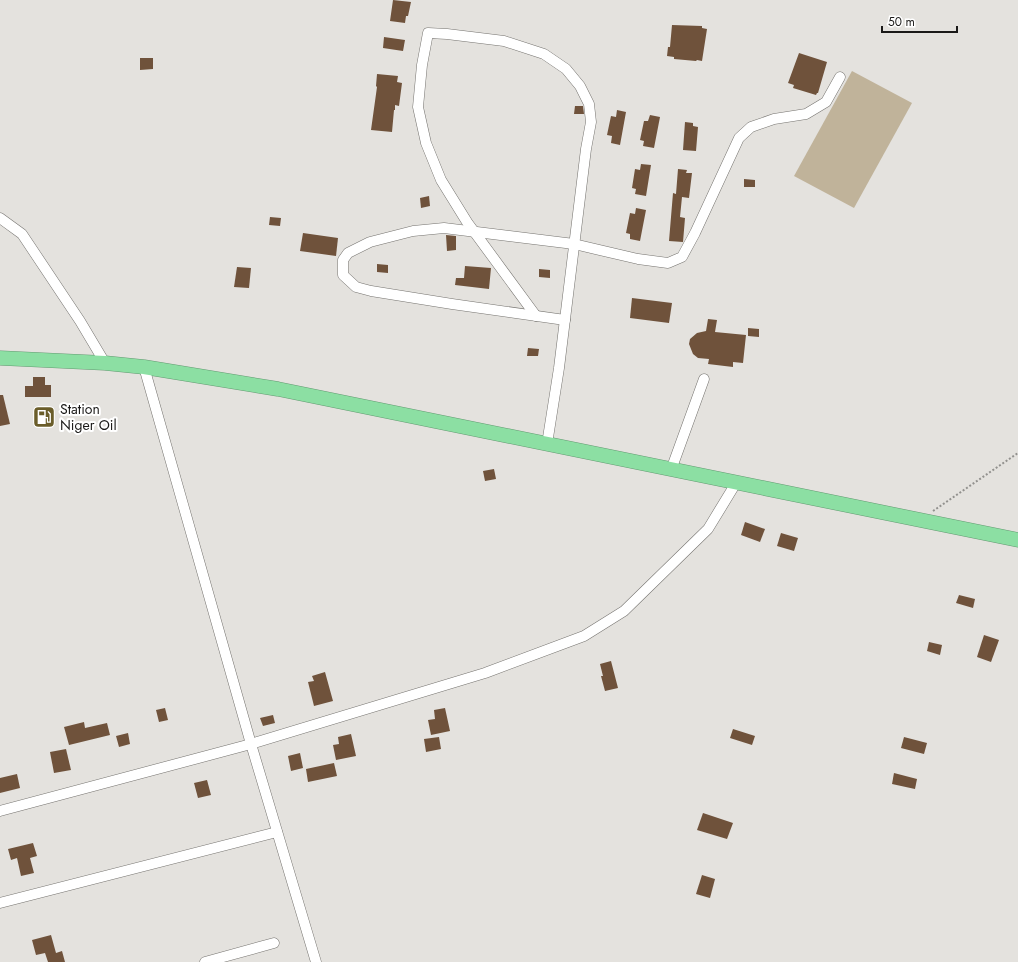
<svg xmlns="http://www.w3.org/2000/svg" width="1018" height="962" font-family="Jost,sans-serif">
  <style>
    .green { fill: #c0b39a }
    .building { fill: #6f523b }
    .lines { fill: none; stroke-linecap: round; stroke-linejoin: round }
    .minor-casing { stroke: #75736f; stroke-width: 11 }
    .highway-casing { stroke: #649a72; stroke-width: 15 }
    .path { stroke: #92918e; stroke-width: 2; stroke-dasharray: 2 2; stroke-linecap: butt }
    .minor { stroke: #fff; stroke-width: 10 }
    .highway { stroke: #8cdfa3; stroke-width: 14 }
    .labels { text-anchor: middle; stroke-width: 4; stroke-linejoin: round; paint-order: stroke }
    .poi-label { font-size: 14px; fill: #1a1918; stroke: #fff; text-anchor: start }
  </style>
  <rect width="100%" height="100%" fill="#e4e2de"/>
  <polygon class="green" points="852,71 912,103 854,208 794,176"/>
  <g class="building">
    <polygon points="393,0 411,2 408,16 406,16 405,23 390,21"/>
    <polygon points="672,25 702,26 702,28 707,29 702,61 697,60 696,61 674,59 674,57 667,56 668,47 670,47"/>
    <polygon points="384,37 405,40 403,51 383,48"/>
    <polygon points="799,53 827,62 818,93 817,93 816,95 793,88 794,85 788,83"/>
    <polygon points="140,58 153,58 153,69 140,70"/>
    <polygon points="377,74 398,76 397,82 402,83 399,106 395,105 395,110 394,110 392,132 371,130 377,87 376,86"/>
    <polygon points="575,106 583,106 584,114 574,114"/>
    <polygon points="617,110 626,112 620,145 611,143 612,136 607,135 611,116 616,117"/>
    <polygon points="650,115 660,117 654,148 643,146 644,141 640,140 644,121 648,121"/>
    <polygon points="685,122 693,123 693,126 698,127 696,151 683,150"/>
    <polygon points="641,164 651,165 646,196 635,194 636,189 632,188 635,169 640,170"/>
    <polygon points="678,169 687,170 686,173 692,173 689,198 682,197 680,217 685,218 683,242 669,241 673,193 676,194"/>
    <polygon points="744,179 755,180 755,187 744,187"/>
    <polygon points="429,196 430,206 421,208 420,198"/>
    <polygon points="636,208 646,210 640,241 630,239 630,234 626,233 630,213 635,214"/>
    <polygon points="270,217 281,218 280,226 269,225"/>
    <polygon points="303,233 338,238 336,256 300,251"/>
    <polygon points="446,235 456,236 456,250 447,251"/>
    <polygon points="377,264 388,265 388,273 377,272"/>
    <polygon points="465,266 491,268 489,289 455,285 456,278 464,278"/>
    <polygon points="237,267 251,268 249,288 234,287"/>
    <polygon points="539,269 550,270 550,278 539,277"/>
    <polygon points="632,298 672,303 669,323 630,318"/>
    <polygon points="708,319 717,320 715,332 746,335 743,363 733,362 733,367 708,364 709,359 698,358 693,354 689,344 690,339 697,333 706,331"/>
    <polygon points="748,328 759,329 759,337 748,336"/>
    <polygon points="528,348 539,349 538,356 527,356"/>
    <polygon points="33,377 45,377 45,385 51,385 51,397 25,397 25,386 33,386"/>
    <polygon points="0,395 3,395 10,424 0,426"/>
    <polygon points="494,469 496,479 485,481 483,471"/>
    <polygon points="745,522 765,529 760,542 741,535"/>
    <polygon points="781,533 798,538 794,551 777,546"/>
    <polygon points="959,595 975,599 973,608 956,603"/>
    <polygon points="984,635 999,640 991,662 977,657"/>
    <polygon points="929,642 942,645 940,655 927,651"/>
    <polygon points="611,661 618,688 605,691 601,676 603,676 600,664"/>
    <polygon points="325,672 333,701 314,706 308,682 314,681 312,676"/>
    <polygon points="165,708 168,720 159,722 156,710"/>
    <polygon points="445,708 450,731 431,735 428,720 435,719 434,710"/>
    <polygon points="273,715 275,723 263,726 260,718"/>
    <polygon points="84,722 85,728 107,723 110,735 69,745 64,727"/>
    <polygon points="733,729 755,736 752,745 730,738"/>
    <polygon points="128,733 130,744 119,747 116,736"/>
    <polygon points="351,734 356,756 336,760 333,745 339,744 338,737"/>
    <polygon points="439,737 441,749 426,752 424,739"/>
    <polygon points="904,737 927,743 924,754 901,748"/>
    <polygon points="66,749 71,770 54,773 50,752"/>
    <polygon points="300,753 303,768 291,771 288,756"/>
    <polygon points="334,763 337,776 308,782 306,769"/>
    <polygon points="894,773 917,779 915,789 892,784"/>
    <polygon points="17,774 20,788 0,793 0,778"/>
    <polygon points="207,780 211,795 198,798 194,783"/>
    <polygon points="703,813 733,823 727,839 697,830"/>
    <polygon points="33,843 37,856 30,858 34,873 21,876 17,858 11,860 8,849"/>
    <polygon points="702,875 715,879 710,898 696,894"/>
    <polygon points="51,935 56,953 62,951 65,962 48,962 45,953 36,955 32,940"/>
  </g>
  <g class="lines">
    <g class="minor-casing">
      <g id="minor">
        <polyline points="0,218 22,234 80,321 105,363"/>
        <polyline points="536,316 467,222 441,180 426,143 418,107 422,65 428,33 447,34 504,41 544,54 566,69 580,86 589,104 591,122 586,149 559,368 547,444"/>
        <polyline points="565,320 452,304 371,291 356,287 343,275 343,260 348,253 370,242 413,231 444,228 574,244 638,259 668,263 682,257 695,233 739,138 751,127 774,119 806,114 826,102 840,77"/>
        <polyline points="144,367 251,744 316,962"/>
        <polyline points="671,470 704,379"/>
        <polyline points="0,811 251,744 485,673 584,636 624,611 708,529 736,483"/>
        <polyline points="0,903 277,832"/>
        <polyline points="205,962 274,943"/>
      </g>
    </g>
    <g class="highway-casing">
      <polyline id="highway" points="0,358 105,363 144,367 278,389 1018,540"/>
    </g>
    <polyline class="path" points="933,511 1018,453"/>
    <use href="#minor" class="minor"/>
    <use href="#highway" class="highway"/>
  </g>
  <defs>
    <g id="fuel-square" transform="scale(1.15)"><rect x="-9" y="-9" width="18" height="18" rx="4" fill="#6a5d2a" stroke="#fff"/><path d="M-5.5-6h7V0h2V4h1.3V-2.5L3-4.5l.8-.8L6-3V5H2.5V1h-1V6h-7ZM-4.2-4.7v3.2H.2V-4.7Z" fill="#fff"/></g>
  </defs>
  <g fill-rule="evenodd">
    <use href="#fuel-square" x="44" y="417"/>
  </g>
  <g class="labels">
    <g class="poi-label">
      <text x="60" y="414">Station<tspan x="60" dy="16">Niger Oil</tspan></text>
    </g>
  </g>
  <path d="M882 26v6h75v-6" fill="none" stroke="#1a1918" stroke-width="2"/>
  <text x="888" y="26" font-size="12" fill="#1a1918" stroke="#ffffff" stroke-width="3" paint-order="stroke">50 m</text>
</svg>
